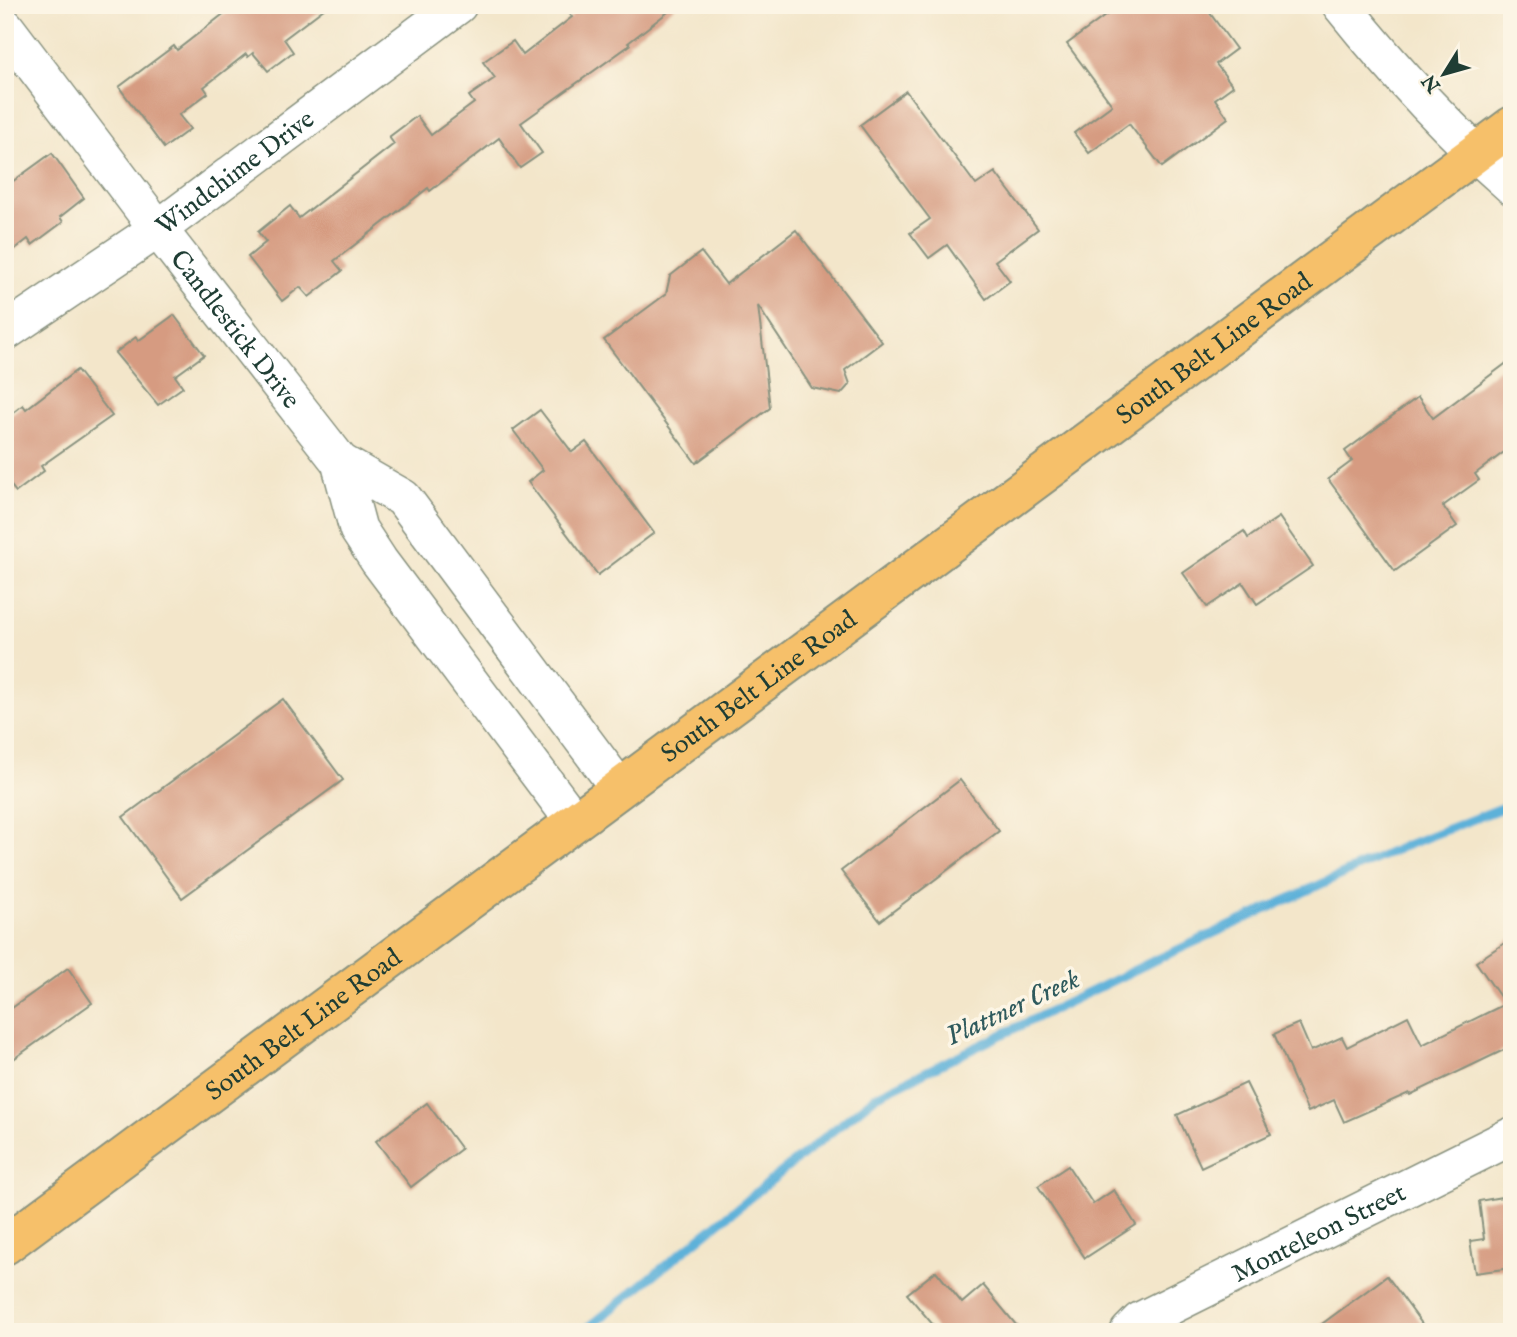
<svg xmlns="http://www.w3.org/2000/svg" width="1517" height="1337" font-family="'IM FELL English',serif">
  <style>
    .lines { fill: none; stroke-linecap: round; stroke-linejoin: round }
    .stream { stroke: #5db1d9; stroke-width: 9 }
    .building { fill: #d69b81 }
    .minor-casing { stroke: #89927f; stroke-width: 40 }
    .major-casing { stroke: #89927f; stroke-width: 42 }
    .minor { stroke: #fff; stroke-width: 37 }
    .major { stroke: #f6c06b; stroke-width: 38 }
    .labels { text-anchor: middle; stroke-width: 7; stroke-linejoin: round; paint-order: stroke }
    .street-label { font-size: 26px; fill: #1f3d34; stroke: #fcf5e5 }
    .water-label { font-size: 28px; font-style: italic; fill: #2e5a5d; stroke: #fcf5e5 }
  </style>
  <rect width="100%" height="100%" fill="#fcf5e5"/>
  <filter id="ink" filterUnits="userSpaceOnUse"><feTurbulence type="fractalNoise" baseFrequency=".0143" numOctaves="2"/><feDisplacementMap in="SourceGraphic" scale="14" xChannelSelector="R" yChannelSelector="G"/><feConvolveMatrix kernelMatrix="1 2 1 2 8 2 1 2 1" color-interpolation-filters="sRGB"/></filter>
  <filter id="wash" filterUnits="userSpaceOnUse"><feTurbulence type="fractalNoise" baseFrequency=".00686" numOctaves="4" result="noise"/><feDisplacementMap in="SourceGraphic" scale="28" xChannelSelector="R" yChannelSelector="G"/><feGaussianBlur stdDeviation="1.57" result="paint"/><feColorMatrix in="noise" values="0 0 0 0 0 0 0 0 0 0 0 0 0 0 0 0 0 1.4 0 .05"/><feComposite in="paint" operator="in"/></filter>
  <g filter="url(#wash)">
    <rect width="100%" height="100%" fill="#f3e6ca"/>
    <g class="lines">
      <polyline class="stream" points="583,1332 876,1096 1149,963 1402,847 1512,804"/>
    </g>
    <g id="blocks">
      <g class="building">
        <polygon points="235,5 329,5 284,39 293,52 268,71 253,53 248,57 246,54 204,87 208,93 179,115 190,129 164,148 119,87 174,46 177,50"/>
        <polygon points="563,5 677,5 628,43 630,45 521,123 542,153 520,168 499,138 430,191 428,188 334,261 342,271 309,297 300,287 282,301 248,257 266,242 258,232 290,206 299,218 394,144 389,137 417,116 431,135 474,103 469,96 495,78 483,62 513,41 523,55 572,17"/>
        <polygon points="1120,5 1204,5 1236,49 1216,64 1233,86 1215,99 1228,118 1162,167 1129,124 1089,153 1074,133 1112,105 1067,44"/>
        <polygon points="906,91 976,185 995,172 1038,229 995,261 1010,281 986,299 947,245 929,258 910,233 930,219 860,125"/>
        <polygon points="52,153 84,198 60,217 63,222 32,245 28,239 5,257 5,187"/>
        <polygon points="796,230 882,342 845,370 850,384 841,394 812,388 758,306 770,408 696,463 604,340 666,294 670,276 701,252 726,284"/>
        <polygon points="174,315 204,355 175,376 183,387 158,405 115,353 136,337 138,341"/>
        <polygon points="1512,359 1512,446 1475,474 1479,480 1443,506 1457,526 1395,571 1328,479 1352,461 1345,451 1418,397 1433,418"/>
        <polygon points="77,370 112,416 41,466 44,471 16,492 5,478 5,419 23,405 26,409"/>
        <polygon points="540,410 572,452 586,442 654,533 598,575 528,482 543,470 513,430"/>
        <polygon points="1279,517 1313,566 1257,604 1243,583 1207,607 1183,573 1244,531 1248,538"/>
        <polygon points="283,699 343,780 182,898 123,817"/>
        <polygon points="960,780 999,831 880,921 841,871"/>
        <polygon points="1512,938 1512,1046 1410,1095 1409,1093 1344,1122 1334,1100 1308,1112 1274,1034 1299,1023 1311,1051 1342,1037 1347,1047 1408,1016 1422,1045 1505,1004 1476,962"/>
        <polygon points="68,968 92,1003 5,1065 5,1013"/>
        <polygon points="1246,1083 1271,1134 1201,1167 1177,1115"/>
        <polygon points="427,1103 461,1149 411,1187 376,1141"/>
        <polygon points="1068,1166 1093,1204 1114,1190 1136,1225 1085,1258 1038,1186"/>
        <polygon points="1502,1197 1506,1225 1512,1224 1512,1268 1475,1273 1470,1241 1484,1239 1479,1201"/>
        <polygon points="936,1271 962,1303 983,1285 1022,1332 939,1332 907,1294"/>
        <polygon points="1387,1276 1428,1332 1311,1332"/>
      </g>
    </g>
  </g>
  <g filter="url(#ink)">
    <use href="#blocks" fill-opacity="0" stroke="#89927f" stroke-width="2"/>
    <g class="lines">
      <g class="minor-casing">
        <g id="minor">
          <path d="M1341 5C1393 70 1449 131 1512 186"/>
          <path id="s1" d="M5 27 158 229 340 462 358 529 379 561 574 821"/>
          <path id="s2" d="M5 332 158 229 458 5"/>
          <polyline points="340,462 403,498 619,788"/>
          <path id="s3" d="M1129 1332 1140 1321 1512 1136"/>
        </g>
      </g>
      <g class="major-casing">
        <g id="major">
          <path id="s4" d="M5 1245 1512 126"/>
        </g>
      </g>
      <use href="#minor" class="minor"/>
      <use href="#major" class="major"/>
    </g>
  </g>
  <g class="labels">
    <g class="street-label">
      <text dy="9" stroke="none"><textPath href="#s2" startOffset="280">Windchime Drive</textPath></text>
      <text dy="9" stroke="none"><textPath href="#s1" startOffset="380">Candlestick Drive</textPath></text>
      <text dy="9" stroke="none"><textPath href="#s4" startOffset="1505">South Belt Line Road</textPath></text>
      <text dy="9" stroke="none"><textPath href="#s4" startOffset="938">South Belt Line Road</textPath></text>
      <text dy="9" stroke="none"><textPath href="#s4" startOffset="371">South Belt Line Road</textPath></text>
      <text dy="9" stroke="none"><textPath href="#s3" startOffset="215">Monteleon Street</textPath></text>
    </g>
    <g class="water-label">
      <text transform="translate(1012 1006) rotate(-25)" y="10">Plattner Creek</text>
    </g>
  </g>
  <rect width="1517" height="1337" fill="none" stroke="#fcf5e5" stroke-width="28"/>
  <g transform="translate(1444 74) rotate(233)" stroke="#fcf5e5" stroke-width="5" paint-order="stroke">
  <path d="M0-5L12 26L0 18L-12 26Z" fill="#1f3d34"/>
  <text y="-10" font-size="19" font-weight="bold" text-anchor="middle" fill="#1f3d34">N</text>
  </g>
</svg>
